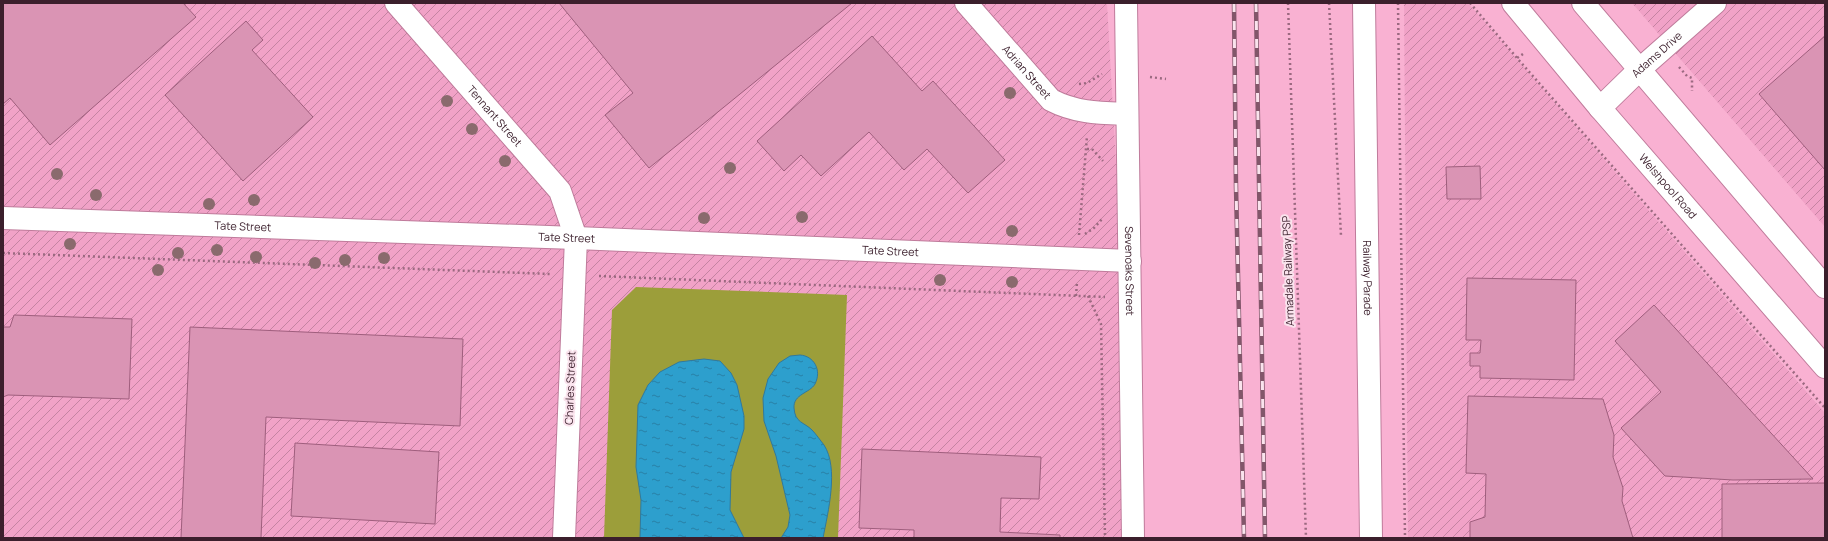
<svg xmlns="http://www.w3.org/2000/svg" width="1828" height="541" font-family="Manrope,sans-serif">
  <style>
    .industrial { fill: url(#industrial-furrows) }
    .park { fill: #9c9e3a }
    .water { fill: url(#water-ripples); stroke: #31799d }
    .building { fill: #da94b4; stroke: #9f5e7d }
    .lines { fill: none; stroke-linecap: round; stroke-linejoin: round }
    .minor-casing { stroke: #bf7b9b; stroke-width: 24 }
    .tertiary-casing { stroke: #bf7b9b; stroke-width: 24 }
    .secondary-casing { stroke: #bf7b9b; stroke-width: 24 }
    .primary-casing { stroke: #bf7b9b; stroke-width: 24 }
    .path { stroke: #9b6980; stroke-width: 2.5; stroke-dasharray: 2 3; stroke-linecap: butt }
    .minor { stroke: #fff; stroke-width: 22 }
    .tertiary { stroke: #fff; stroke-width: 22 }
    .secondary { stroke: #fff; stroke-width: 22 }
    .primary { stroke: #fff; stroke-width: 22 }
    .rail-casing { stroke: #82566a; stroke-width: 4.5 }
    .rail { stroke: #fae3ed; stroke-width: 3; stroke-dasharray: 9; stroke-linecap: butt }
    .tree { fill: #8a6a6d }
    .labels { text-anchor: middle; stroke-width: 4; stroke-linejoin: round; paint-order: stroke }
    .street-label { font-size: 11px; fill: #3b1f2c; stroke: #fae3ed }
  </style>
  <defs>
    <pattern id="industrial-furrows" width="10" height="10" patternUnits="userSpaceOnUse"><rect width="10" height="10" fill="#f1a2c7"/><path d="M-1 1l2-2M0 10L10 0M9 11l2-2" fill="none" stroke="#c483a2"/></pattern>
    <pattern id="water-ripples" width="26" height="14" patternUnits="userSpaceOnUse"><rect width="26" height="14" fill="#2d9fcd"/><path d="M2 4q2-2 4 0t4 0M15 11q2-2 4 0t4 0" fill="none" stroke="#2881a7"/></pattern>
  </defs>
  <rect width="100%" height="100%" fill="#f9b1d2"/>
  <g class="industrial">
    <polygon points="3,3 1107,3 1137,538 3,538"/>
    <polygon points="1404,3 1468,3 1825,413 1825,538 1408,538"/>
    <polygon points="1632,3 1825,3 1825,227"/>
  </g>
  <polygon class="park" points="636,287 847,295 838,538 604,538 612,310"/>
  <g class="water">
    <path d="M800 355C814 356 822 370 815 384 810 393 793 394 794 408 795 423 804 422 812 430 816 434 820 440 824 445 839 468 828 512 823 538H781L788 527 790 515 776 456 764 421 763 398 768 379 779 363 790 356Z"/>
    <polygon points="704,359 720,361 731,373 737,385 744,416 744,429 731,472 730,510 744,538 640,538 641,500 636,467 638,405 648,385 660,372 679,362"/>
  </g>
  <g class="building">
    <polygon points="3,3 183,3 196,17 50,145 10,98 3,104"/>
    <polygon points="559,3 852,3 649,168 605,115 633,93"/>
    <polygon points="246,21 263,40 252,50 313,117 243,181 165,95"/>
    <polygon points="872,36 922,91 933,81 1005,160 968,193 927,149 904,170 869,132 821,176 801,155 784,171 757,141"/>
    <polygon points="1825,36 1825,170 1759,94"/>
    <polygon points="1480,166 1481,199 1447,199 1446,167"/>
    <polygon points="1467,278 1576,280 1574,380 1480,378 1480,366 1470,366 1470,353 1480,353 1481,340 1466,340"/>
    <polygon points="1654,305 1813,479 1733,480 1665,476 1621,428 1661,392 1615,341"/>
    <polygon points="14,315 132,319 129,399 8,395 3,397 3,327 10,327"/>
    <polygon points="190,327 463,339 460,426 266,417 261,538 181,538"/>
    <polygon points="1468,396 1603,399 1614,435 1613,457 1623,488 1622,501 1633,538 1470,538 1470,522 1485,517 1486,474 1466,473"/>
    <polygon points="295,443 439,452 435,524 291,516"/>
    <polygon points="862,449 1041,457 1039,499 1001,498 1000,532 1060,535 1060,538 914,538 914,530 859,528"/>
    <polygon points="1825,483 1825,538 1722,538 1722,484"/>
  </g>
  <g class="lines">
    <g class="minor-casing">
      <g id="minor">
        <path id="s1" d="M396 3 560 191 576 238 564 538"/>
        <path id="s2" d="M966 3 1051 100C1076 113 1100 113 1127 114"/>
        <path id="s3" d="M1600 108 1640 69 1715 3"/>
      </g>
    </g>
    <g class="tertiary-casing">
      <g id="tertiary">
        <path id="s4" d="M1364 3 1371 538"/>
        <path id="s5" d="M3 218 576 238 1130 261"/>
      </g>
    </g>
    <g class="secondary-casing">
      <g id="secondary">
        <path id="s6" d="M1126 3 1133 538"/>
      </g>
    </g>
    <g class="primary-casing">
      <g id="primary">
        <path id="s7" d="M1513 3 1600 108 1825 367"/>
        <polyline points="1583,3 1825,287"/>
      </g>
    </g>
    <g class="path">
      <polyline points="1288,3 1306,538"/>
      <polyline points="1329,3 1341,236"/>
      <polyline points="1398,3 1405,538"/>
      <polyline points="1470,3 1517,58"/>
      <polyline points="1523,54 1517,58 1825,408"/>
      <polyline points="1679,67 1687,76 1692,78 1692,91"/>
      <polyline points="1150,77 1166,79"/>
      <polyline points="1079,84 1087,83 1102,74"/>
      <polyline points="1087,149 1092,149 1103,161"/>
      <polyline points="1085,234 1094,228 1103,218"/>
      <polyline points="1079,235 1087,136"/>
      <polyline points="3,253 550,274"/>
      <polyline points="599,276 1105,297"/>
      <polyline points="1076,296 1077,282"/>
      <polyline points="1088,296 1101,324 1105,538"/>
    </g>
    <use href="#minor" class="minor"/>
    <use href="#tertiary" class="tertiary"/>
    <use href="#secondary" class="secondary"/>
    <use href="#primary" class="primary"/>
    <g class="rail-casing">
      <g id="rail">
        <polyline points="1234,3 1236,187 1244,538"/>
        <polyline points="1256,3 1265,538"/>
      </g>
    </g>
    <use href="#rail" class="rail"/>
  </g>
  <g class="tree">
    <circle cx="1010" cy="93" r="6"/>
    <circle cx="447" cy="101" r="6"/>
    <circle cx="472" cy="129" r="6"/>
    <circle cx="505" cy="161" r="6"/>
    <circle cx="730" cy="168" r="6"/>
    <circle cx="57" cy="174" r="6"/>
    <circle cx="96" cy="195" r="6"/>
    <circle cx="254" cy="200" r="6"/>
    <circle cx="209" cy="204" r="6"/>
    <circle cx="802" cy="217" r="6"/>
    <circle cx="704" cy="218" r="6"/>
    <circle cx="1012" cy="231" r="6"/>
    <circle cx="70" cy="244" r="6"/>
    <circle cx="217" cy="250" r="6"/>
    <circle cx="178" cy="253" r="6"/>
    <circle cx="256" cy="257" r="6"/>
    <circle cx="384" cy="258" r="6"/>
    <circle cx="345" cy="260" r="6"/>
    <circle cx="315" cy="263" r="6"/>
    <circle cx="158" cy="270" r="6"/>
    <circle cx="940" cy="280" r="6"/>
    <circle cx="1012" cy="282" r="6"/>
  </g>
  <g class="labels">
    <g class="street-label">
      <text dy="4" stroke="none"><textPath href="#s3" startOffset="78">Adams Drive</textPath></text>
      <text dy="4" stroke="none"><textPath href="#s2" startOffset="92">Adrian Street</textPath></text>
      <text dy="4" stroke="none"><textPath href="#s1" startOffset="150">Tennant Street</textPath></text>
      <text dy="4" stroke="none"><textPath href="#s7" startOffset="240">Welshpool Road</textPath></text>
      <text dy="4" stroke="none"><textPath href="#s5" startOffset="240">Tate Street</textPath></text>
      <text dy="4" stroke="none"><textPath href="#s5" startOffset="564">Tate Street</textPath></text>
      <text dy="4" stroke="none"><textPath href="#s5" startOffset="888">Tate Street</textPath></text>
      <text dy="4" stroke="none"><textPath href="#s6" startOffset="268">Sevenoaks Street</textPath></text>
      <text transform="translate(1288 271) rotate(-92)" y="4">Armadale Railway PSP</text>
      <text dy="4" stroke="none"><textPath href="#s4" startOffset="275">Railway Parade</textPath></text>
      <text transform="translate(570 388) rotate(-88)" y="4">Charles Street</text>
    </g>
  </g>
  <rect width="1828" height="541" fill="none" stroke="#3b1f2c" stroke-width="8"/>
</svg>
